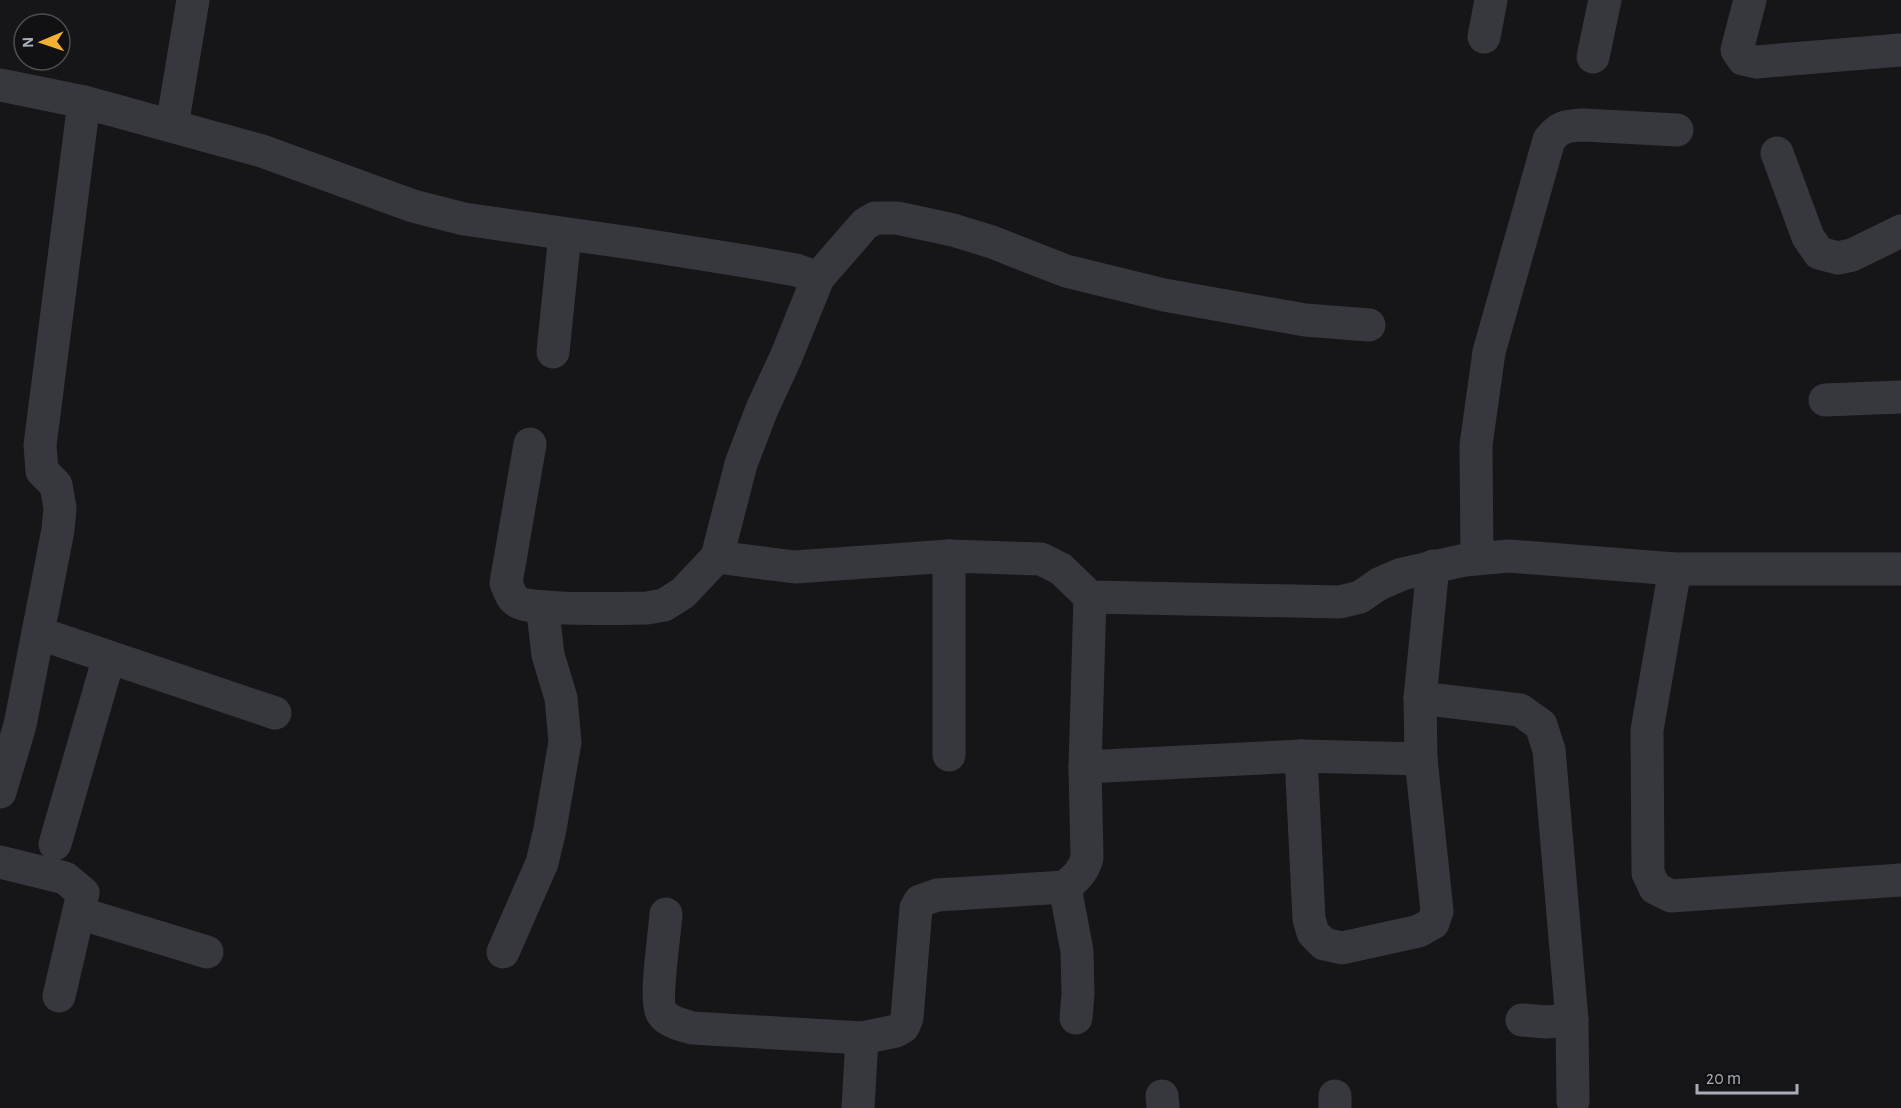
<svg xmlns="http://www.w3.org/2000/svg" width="1901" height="1108" font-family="'Alegreya Sans',sans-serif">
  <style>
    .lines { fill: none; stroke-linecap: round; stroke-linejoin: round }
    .minor { stroke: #37383d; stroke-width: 33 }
  </style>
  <rect width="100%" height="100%" fill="#161618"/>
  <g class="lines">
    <g class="minor">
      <polyline points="1750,0 1737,50 1743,59 1756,62 1901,50"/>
      <polyline points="1484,37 1491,0"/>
      <polyline points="1593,57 1605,0"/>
      <polyline points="0,85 84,102 262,151 413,206 464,219 638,244 745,261 796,270 818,278"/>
      <polyline points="172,126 193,0"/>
      <polyline points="1777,153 1808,237 1819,253 1838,258 1852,255 1901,231"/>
      <polyline points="553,352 565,234"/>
      <polyline points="1825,400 1901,397"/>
      <path d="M530 444 506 583C509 590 511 598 518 602 530 611 626 608 647 608L664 605 683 593 717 557 741 464 762 409 786 357 818 278 865 224 875 218H897L953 230 992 242 1066 271 1164 295 1305 320 1369 325"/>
      <polyline points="949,556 949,755"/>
      <polyline points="717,557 795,567 949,556 1041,559 1061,569 1090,597 1340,602 1360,597 1379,584 1402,574 1465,560 1509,556 1675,569 1901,569"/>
      <path d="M1477 558 1476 445 1489 352 1549 140C1560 126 1566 126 1584 125L1677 130"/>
      <polyline points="1675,569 1647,730 1648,873 1655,888 1671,896 1901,880"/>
      <polyline points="38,633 275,713"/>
      <polyline points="1420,698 1520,710 1541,725 1549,750 1572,1020 1573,1101"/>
      <polyline points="1301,756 1309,919 1313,933 1324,944 1342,948 1419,931 1433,923 1437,911 1421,759 1420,698 1433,566"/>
      <polyline points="1085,767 1301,756 1421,759"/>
      <polyline points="0,792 20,725 58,530 60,508 56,485 42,471 40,445 84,102"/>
      <polyline points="55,844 109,657"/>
      <polyline points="0,862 65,878 83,893 59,996"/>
      <polyline points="1065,887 1077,951 1078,994 1076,1018"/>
      <polyline points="79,913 207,952"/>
      <path d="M666 914C665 932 654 1001 662 1013 668 1022 682 1025 692 1028L862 1038"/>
      <polyline points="503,952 542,863 550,829 565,742 561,698 548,655 544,621 544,607"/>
      <polyline points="1522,1020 1546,1022 1572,1020"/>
      <polyline points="1162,1096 1163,1108"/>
      <path d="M858 1108 862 1038 896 1031 903 1027 907 1018 916 908 920 901 937 895 1065 887C1076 878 1083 872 1087 858L1085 767 1090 597"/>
      <polyline points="1335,1108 1335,1096"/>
    </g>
  </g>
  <g transform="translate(42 42) rotate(268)"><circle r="28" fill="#111113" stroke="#4d4f55" stroke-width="1.5"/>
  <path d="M0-4.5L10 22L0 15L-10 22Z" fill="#f2b134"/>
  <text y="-9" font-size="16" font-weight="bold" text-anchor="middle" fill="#a8adb8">N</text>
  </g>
  <path d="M1697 1084v9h100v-9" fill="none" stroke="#a8adb8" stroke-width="3"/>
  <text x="1706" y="1084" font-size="18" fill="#a8adb8" stroke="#111113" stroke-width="4.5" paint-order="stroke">20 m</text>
</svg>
